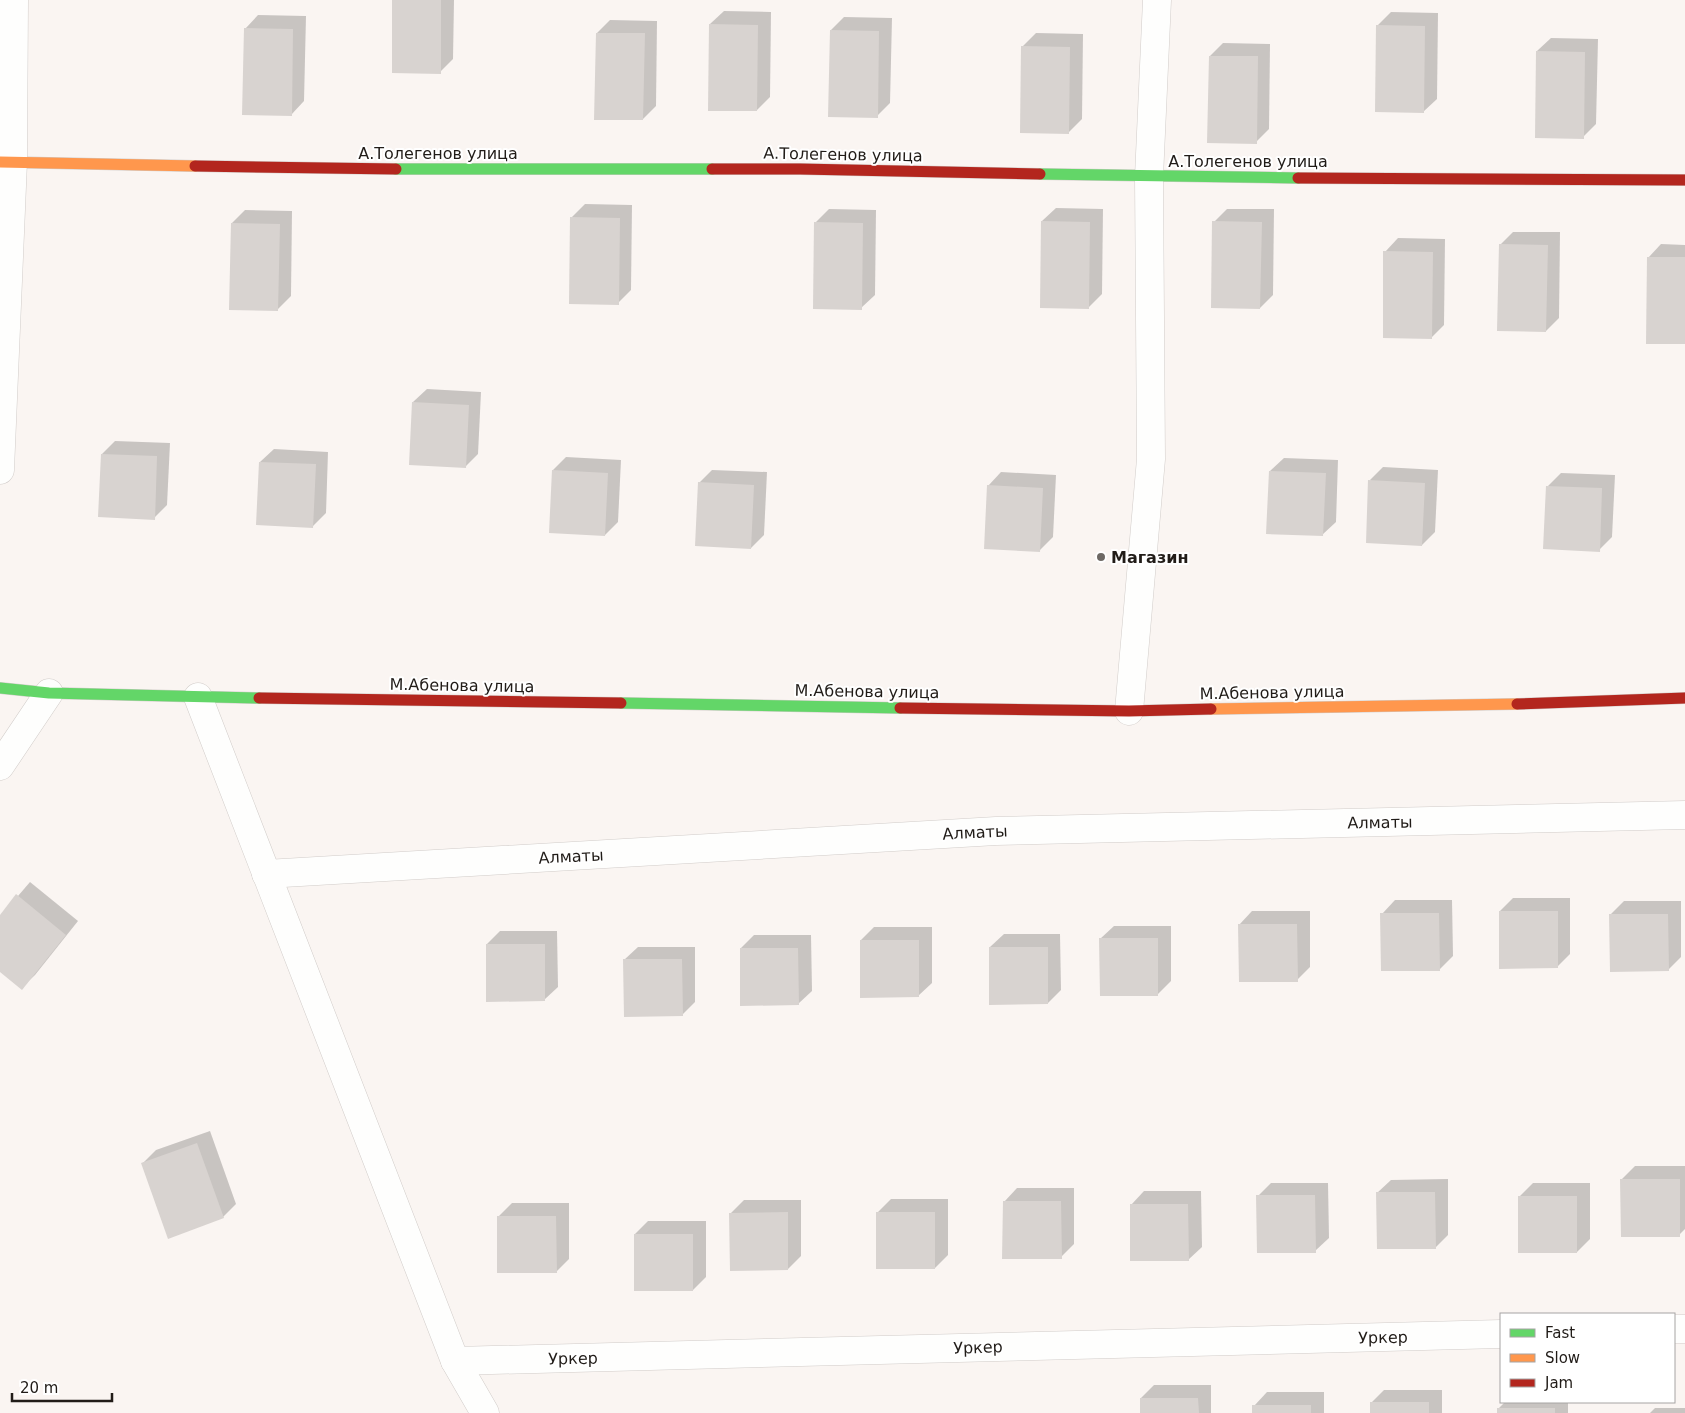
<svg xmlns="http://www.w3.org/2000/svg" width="1685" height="1413" font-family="'DejaVu Sans',sans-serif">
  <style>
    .shadow { fill: #0003 }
    .building { fill: #d8d3d0 }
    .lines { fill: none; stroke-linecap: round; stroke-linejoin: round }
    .street-casing { stroke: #d1ccc9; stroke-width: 29 }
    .fast-casing { stroke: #d1ccc9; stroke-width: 12 }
    .slow-casing { stroke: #d1ccc9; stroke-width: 12 }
    .jam-casing { stroke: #d1ccc9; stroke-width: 12 }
    .street { stroke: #fefefd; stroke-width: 28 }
    .fast { stroke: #63d668; stroke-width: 11 }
    .slow { stroke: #ff974d; stroke-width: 11 }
    .jam { stroke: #b3261e; stroke-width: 11 }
    .poi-dot { fill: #6d6864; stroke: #fff; stroke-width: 2 }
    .labels { text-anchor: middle; stroke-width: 4; stroke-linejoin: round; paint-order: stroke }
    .street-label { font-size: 16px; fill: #211c18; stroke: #fff }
    .poi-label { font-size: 16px; font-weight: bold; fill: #211c18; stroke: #fff; text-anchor: start }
  </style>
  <rect width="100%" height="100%" fill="#faf5f2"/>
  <g class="shadow">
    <polygon points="394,0 454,0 453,59 440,72"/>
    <polygon points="724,11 771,12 770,97 757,110 710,24"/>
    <polygon points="1391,12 1438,13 1437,99 1423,112 1377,26"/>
    <polygon points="258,15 306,16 304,101 291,115 245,29"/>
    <polygon points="844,17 892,18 890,103 877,116 831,30"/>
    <polygon points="610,20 657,21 656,106 643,119 597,33"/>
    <polygon points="1036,33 1083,34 1082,119 1069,132 1022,47"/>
    <polygon points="1551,38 1598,39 1596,124 1583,137 1537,51"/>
    <polygon points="1223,43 1270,44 1269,129 1256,142 1210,56"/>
    <polygon points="585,204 632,205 631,290 618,303 572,217"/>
    <polygon points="1056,208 1103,209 1102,294 1088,308 1042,221"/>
    <polygon points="829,209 876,210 875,295 861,308 816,222"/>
    <polygon points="1227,209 1274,209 1273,295 1260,308 1214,222"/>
    <polygon points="245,210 292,211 291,296 278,309 232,223"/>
    <polygon points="1513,232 1560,232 1559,318 1546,331 1500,245"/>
    <polygon points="1398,238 1445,239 1444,325 1431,338 1385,252"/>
    <polygon points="1661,244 1685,245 1685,343 1648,258"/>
    <polygon points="427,389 481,392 478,454 465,467 413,402"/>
    <polygon points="115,441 170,443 167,505 154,518 102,454"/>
    <polygon points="274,449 328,452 326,513 312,527 260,462"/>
    <polygon points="566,457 621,460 618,522 605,535 553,470"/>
    <polygon points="1284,458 1338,460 1336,522 1322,535 1270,471"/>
    <polygon points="1383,467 1438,470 1435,532 1422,545 1370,480"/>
    <polygon points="712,470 767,472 764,535 751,548 699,483"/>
    <polygon points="1001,472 1056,475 1053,537 1040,550 988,486"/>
    <polygon points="1561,473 1615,475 1612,537 1599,550 1548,486"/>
    <polygon points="30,882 78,921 35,975 21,988 0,970 0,917"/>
    <polygon points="1513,898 1570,898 1570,954 1557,967 1500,911"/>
    <polygon points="1395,900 1452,900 1453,956 1440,969 1382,914"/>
    <polygon points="1624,901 1681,901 1681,957 1668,970 1610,915"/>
    <polygon points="1252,911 1310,911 1310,967 1297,980 1239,925"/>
    <polygon points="1114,926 1171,926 1171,981 1158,994 1100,939"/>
    <polygon points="874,927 932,927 932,983 918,996 861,940"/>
    <polygon points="500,931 557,931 558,987 544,1000 487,944"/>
    <polygon points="1004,934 1060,934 1061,990 1048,1003 990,947"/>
    <polygon points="754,935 811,935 812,991 798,1004 741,948"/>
    <polygon points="638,947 695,947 695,1002 682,1015 624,960"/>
    <polygon points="210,1131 236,1204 223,1217 143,1163 156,1150"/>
    <polygon points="1635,1166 1685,1166 1685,1229 1679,1235 1622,1179"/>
    <polygon points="1448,1179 1448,1235 1435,1248 1377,1193 1391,1180"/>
    <polygon points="1271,1183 1328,1183 1329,1238 1315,1251 1258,1196"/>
    <polygon points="1533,1183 1590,1183 1590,1239 1577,1252 1520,1196"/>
    <polygon points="1017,1188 1074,1188 1074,1244 1061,1257 1004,1202"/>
    <polygon points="1144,1191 1201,1191 1202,1247 1188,1260 1131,1205"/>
    <polygon points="891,1199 948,1199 948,1255 935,1268 878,1212"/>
    <polygon points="744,1200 801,1200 801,1256 788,1269 731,1213"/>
    <polygon points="512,1203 569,1203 569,1259 556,1272 499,1216"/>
    <polygon points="648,1221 706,1221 706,1277 693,1290 635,1234"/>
    <polygon points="1154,1385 1211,1385 1211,1413 1141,1413 1141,1398"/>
    <polygon points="1384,1390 1442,1390 1442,1413 1371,1413 1371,1403"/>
    <polygon points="1267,1392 1324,1392 1324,1413 1254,1413 1254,1406"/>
    <polygon points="1505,1402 1568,1402 1568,1413 1498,1413 1498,1409"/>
    <polygon points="1655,1408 1685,1408 1685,1413 1650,1413"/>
  </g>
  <g class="building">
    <polygon points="392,0 441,0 441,74 392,73"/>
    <polygon points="709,24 758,25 757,111 708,111"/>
    <polygon points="1376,25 1425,26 1424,113 1375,112"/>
    <polygon points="244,28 293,29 292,116 242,115"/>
    <polygon points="830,30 879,31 878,118 828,117"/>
    <polygon points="596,33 645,33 643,120 594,120"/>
    <polygon points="1021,46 1070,47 1069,134 1020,133"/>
    <polygon points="1536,51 1585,52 1584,139 1535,138"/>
    <polygon points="1209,56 1258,56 1257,144 1207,143"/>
    <polygon points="570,217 620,218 619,305 569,304"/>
    <polygon points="1041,221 1090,222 1089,309 1040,308"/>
    <polygon points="1212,221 1262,222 1260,309 1211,308"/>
    <polygon points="814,222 863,223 862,310 813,309"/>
    <polygon points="231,223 280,224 278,311 229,310"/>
    <polygon points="1499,244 1548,245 1546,332 1497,331"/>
    <polygon points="1383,251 1433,252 1432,339 1383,338"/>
    <polygon points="1647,257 1685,257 1685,344 1646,344"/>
    <polygon points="412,402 469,405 466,468 409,465"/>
    <polygon points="101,454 157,456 155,520 98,517"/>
    <polygon points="259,462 316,464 313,528 256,525"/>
    <polygon points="552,470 608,473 605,536 549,533"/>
    <polygon points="1269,471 1326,473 1323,536 1266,534"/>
    <polygon points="1368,480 1425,483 1422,546 1366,543"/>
    <polygon points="698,482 754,485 751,549 695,546"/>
    <polygon points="987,485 1043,488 1040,552 984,549"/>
    <polygon points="1546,486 1602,488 1600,552 1543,549"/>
    <polygon points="16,894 66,935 22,990 0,972 0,915"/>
    <polygon points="1499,911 1558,911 1558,968 1499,969"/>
    <polygon points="1380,913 1439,913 1440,971 1381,971"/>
    <polygon points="1609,914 1668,914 1669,971 1610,972"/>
    <polygon points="1238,924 1297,924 1298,982 1239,982"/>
    <polygon points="1099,938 1158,938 1158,996 1100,996"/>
    <polygon points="860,940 919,940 919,997 860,998"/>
    <polygon points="486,944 545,944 545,1001 486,1002"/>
    <polygon points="989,947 1048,947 1048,1004 989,1005"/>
    <polygon points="740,948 798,948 799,1005 740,1006"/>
    <polygon points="623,959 682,959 683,1016 624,1017"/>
    <polygon points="197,1143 224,1218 168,1239 141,1163"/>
    <polygon points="1620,1179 1680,1179 1680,1237 1621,1237"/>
    <polygon points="1376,1192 1435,1192 1436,1249 1377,1249"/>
    <polygon points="1256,1195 1315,1195 1316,1253 1257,1253"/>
    <rect x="1518" y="1196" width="59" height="57"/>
    <polygon points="1003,1201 1061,1201 1062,1259 1002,1259"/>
    <polygon points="1130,1204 1188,1204 1189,1261 1130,1261"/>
    <polygon points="788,1212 788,1270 730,1271 729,1213"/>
    <rect x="876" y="1212" width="59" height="57"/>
    <polygon points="497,1216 556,1216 557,1273 497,1273"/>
    <rect x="634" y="1234" width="59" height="57"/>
    <polygon points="1140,1398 1198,1398 1199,1413 1140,1413"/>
    <rect x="1370" y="1402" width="59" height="11"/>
    <rect x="1252" y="1405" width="59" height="8"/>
    <rect x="1497" y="1408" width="58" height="5"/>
  </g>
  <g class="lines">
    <g class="street-casing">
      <g id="street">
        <polyline points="0,470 13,162 14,0"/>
        <polyline points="198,697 455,1361 485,1413"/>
        <polyline points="1129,711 1151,459 1149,177 1157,0"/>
        <polyline points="0,766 49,693"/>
        <polyline points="266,874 996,831 1685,815"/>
        <polyline points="1674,1329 1685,1329"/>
        <polyline points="455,1361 1501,1334"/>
      </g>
    </g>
    <g class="fast-casing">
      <g id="fast">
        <polyline points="396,169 712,169"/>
        <polyline points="1040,174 1298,178"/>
        <polyline points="0,688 49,693 259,698"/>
        <polyline points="621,703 900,708"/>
      </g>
    </g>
    <g class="slow-casing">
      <g id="slow">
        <polyline points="0,162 195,166"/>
        <polyline points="1211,709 1517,704"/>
      </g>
    </g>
    <g class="jam-casing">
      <g id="jam">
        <polyline points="195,166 396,169"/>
        <polyline points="712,169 800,169 1040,174"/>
        <polyline points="1298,178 1685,180"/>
        <polyline points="259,698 621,703"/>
        <polyline points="1517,704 1685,698"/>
        <polyline points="900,708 1129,711 1211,709"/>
      </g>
    </g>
    <use href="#street" class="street"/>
    <use href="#fast" class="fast"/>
    <use href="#slow" class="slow"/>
    <use href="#jam" class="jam"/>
  </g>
  <circle class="poi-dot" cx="1101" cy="557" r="5"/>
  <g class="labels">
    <g class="street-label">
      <text x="438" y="159">А.Толегенов улица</text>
      <text transform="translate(843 154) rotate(1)" y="6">А.Толегенов улица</text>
      <text x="1248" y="167">А.Толегенов улица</text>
      <text transform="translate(462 685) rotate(1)" y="6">М.Абенова улица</text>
      <text transform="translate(867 691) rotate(1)" y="6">М.Абенова улица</text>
      <text transform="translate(1272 692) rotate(-1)" y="6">М.Абенова улица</text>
      <text transform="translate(1380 822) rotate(-1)" y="6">Алматы</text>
      <text transform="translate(975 832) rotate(-3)" y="6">Алматы</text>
      <text transform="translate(571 856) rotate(-3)" y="6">Алматы</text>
      <text transform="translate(1383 1337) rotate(-1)" y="6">Уркер</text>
      <text transform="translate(978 1347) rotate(-2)" y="6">Уркер</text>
      <text transform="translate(573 1358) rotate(-1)" y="6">Уркер</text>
    </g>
    <g class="poi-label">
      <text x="1111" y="563">Магазин</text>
    </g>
  </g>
  <rect x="1500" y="1313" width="175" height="90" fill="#ffffff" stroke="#a6a4a3"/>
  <rect x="1510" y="1329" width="25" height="8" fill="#63d668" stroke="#a6a4a3"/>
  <text x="1545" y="1338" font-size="15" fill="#211c18">Fast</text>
  <rect x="1510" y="1354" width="25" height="8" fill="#ff974d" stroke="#a6a4a3"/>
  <text x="1545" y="1363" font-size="15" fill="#211c18">Slow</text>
  <rect x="1510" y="1379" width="25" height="8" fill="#b3261e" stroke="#a6a4a3"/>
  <text x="1545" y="1388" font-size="15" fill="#211c18">Jam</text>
  <path d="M12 1393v8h100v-8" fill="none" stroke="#211c18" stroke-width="2.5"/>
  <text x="20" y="1393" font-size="15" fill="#211c18" stroke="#ffffff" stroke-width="4" paint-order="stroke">20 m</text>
</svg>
